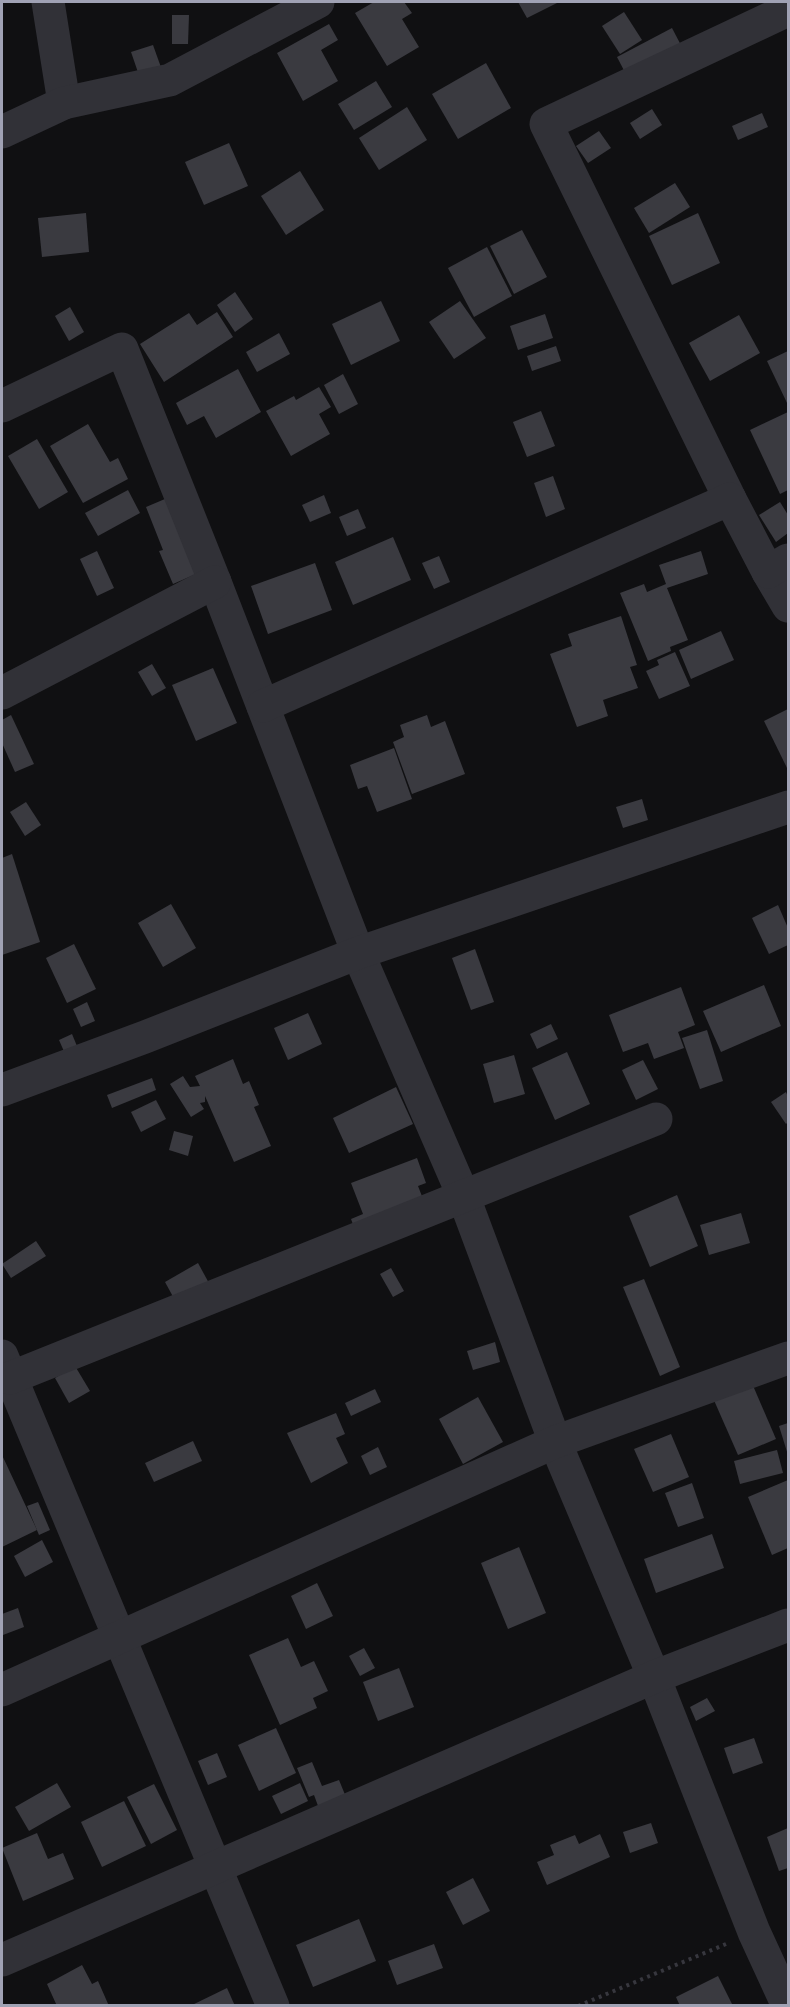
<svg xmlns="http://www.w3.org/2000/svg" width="790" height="2007" font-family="Overpass,sans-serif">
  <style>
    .building { fill: #3a3a40 }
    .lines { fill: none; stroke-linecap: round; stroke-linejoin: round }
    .path { stroke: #37373e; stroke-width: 4; stroke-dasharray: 3 4.5; stroke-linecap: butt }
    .street { stroke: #313137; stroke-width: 33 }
  </style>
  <rect width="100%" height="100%" fill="#101012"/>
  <g class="building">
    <polygon points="374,2 404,2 412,13 402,19 419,47 387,66 355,13"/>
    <polygon points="518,2 559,2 527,18"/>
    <polygon points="624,12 642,40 620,54 602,26"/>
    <polygon points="172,15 189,15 188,44 172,44"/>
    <polygon points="329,24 338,40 321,50 338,81 303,101 277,53"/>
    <polygon points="672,28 684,51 629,80 617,57"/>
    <polygon points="153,45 163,73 141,81 131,52"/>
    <polygon points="486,63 511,108 458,139 432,94"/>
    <polygon points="376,81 392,107 354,130 338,104"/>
    <polygon points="407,107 427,140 379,170 359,138"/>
    <polygon points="652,109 662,125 640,139 630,123"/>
    <polygon points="762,113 768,127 738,140 732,126"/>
    <polygon points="599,131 611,148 588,163 576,146"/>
    <polygon points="229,143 248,186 204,205 185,162"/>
    <polygon points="300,171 324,210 286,235 261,196"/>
    <polygon points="675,183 690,207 649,233 634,208"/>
    <polygon points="86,213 89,252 42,257 38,218"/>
    <polygon points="698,213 720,263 672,285 649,236"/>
    <polygon points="522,230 547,277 514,294 490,246"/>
    <polygon points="487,247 512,296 474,317 448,268"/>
    <polygon points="235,292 253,319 235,332 217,305"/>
    <polygon points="381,301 400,341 351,365 332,324"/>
    <polygon points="460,301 486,338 454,359 429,322"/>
    <polygon points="70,307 84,332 69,341 55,316"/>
    <polygon points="217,312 233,337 164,382 140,344 189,313 197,325"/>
    <polygon points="545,314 553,338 518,350 510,326"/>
    <polygon points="739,315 760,353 710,381 689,343"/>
    <polygon points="279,333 290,354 257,372 246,352"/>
    <polygon points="556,346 561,361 532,371 527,356"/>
    <polygon points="788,351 788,405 767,361"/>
    <polygon points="238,369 261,412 216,438 204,416 187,425 176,403"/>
    <polygon points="343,374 358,404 339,414 324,385"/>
    <polygon points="319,387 331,407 319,414 330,434 291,456 266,411 294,396 296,400"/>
    <polygon points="541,411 555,446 527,457 513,422"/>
    <polygon points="788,412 788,490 780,494 750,430"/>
    <polygon points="88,424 110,462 118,458 128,479 83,503 50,446"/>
    <polygon points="37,439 68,492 39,509 8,456"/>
    <polygon points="553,476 565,509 546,517 534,483"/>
    <polygon points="128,490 140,513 98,536 85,513"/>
    <polygon points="324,495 331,513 310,522 302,505"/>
    <polygon points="172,496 203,571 173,584 159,551 163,550 146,507"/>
    <polygon points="780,502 788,515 788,533 776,542 759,515"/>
    <polygon points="358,509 366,528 347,536 339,517"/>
    <polygon points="393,537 411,580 353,605 335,562"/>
    <polygon points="97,551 114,588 97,596 80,559"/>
    <polygon points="701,551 708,574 667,588 688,640 670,647 671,651 648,661 620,593 644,584 647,592 666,584 659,565"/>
    <polygon points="439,556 450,582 434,589 422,563"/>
    <polygon points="315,563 332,610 268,634 251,586"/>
    <polygon points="621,616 637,665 630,667 638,688 603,700 608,716 577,727 550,654 572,646 568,634"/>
    <polygon points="721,631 734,660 691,679 679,650"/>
    <polygon points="675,652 690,686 659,699 646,671 659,665 657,660"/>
    <polygon points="152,664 166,688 152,696 138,672"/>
    <polygon points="213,668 237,723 196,741 172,685"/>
    <polygon points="788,709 788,770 764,721"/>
    <polygon points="11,715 34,764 15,772 2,743 2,720"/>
    <polygon points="427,715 431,727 445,721 465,774 412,794 393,742 404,737 400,725"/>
    <polygon points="394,748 412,799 377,812 367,786 358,789 350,765"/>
    <polygon points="642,799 648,820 623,828 616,807"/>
    <polygon points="26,802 41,825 25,836 10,812"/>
    <polygon points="12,854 40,942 2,955 2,858"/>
    <polygon points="171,904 196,948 163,967 138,923"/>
    <polygon points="778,905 788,928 788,945 769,954 752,918"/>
    <polygon points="74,944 96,989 67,1003 46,958"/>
    <polygon points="475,949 494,1002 471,1010 452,958"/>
    <polygon points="764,985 781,1026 721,1052 703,1011"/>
    <polygon points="681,987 695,1025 678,1032 684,1048 654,1059 648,1043 623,1052 609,1015"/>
    <polygon points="87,1002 95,1021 81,1027 73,1009"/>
    <polygon points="308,1013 322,1044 288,1060 274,1028"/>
    <polygon points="551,1024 558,1039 537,1049 530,1034"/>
    <polygon points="707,1030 723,1081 700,1089 682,1038"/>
    <polygon points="72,1034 79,1051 66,1056 59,1040"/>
    <polygon points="567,1052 590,1104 555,1120 532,1068"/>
    <polygon points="514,1055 525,1094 494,1103 483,1064"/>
    <polygon points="233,1059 243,1084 249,1081 259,1105 254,1107 271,1146 234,1162 205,1096 205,1102 200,1103 204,1109 191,1117 170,1084 183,1076 190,1087 200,1086 195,1076"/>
    <polygon points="643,1060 658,1089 636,1100 622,1070"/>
    <polygon points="152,1078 156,1090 112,1108 107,1095"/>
    <polygon points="396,1087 413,1124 349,1153 333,1118"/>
    <polygon points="786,1092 788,1097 788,1122 786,1124 771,1102"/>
    <polygon points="156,1100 166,1119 141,1132 131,1112"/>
    <polygon points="174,1131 193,1136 188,1156 169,1150"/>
    <polygon points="417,1158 426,1183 418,1186 425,1204 355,1230 351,1219 363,1214 351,1183"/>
    <polygon points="677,1195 698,1246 650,1267 629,1216"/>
    <polygon points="741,1213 750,1243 709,1255 700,1225"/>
    <polygon points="36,1241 46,1256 11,1278 2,1264"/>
    <polygon points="198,1263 210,1285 177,1304 165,1282"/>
    <polygon points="391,1268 404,1291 393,1297 380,1274"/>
    <polygon points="644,1279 680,1367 660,1376 623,1287"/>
    <polygon points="495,1342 500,1362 473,1370 467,1351"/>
    <polygon points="75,1366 90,1391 69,1403 55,1378"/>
    <polygon points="751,1381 776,1439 738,1455 713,1398"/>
    <polygon points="375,1389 381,1402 351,1416 345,1403"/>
    <polygon points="478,1397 503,1442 463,1464 439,1419"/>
    <polygon points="336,1413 345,1434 336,1438 348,1463 311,1483 287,1433"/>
    <polygon points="788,1423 788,1455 779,1426"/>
    <polygon points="671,1434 689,1477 653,1492 634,1449"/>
    <polygon points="193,1441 202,1461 154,1482 145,1463"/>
    <polygon points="378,1447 387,1467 370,1475 361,1456"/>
    <polygon points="777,1450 783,1473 740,1484 734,1461"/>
    <polygon points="2,1455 37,1530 2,1547"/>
    <polygon points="788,1480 788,1548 772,1555 748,1497"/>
    <polygon points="692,1483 704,1518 678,1527 665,1493"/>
    <polygon points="38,1502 50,1530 39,1535 27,1506"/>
    <polygon points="712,1534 724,1568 656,1593 644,1559"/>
    <polygon points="42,1540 53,1562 25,1577 14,1556"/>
    <polygon points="519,1547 546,1613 508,1629 481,1563"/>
    <polygon points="317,1583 333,1616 306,1629 291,1596"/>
    <polygon points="18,1608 24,1627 3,1635 2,1614"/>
    <polygon points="288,1638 301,1667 314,1661 328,1691 313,1698 317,1708 280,1725 249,1655"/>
    <polygon points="364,1648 375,1668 360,1676 349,1656"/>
    <polygon points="399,1668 414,1707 378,1721 363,1682"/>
    <polygon points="707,1698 715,1711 696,1721 690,1707"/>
    <polygon points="276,1728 296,1773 259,1791 238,1745"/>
    <polygon points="754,1738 763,1763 733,1774 724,1748"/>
    <polygon points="217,1753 227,1777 208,1785 198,1761"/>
    <polygon points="312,1762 322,1786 339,1780 348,1802 321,1814 314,1795 309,1797 297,1768"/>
    <polygon points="57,1783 71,1807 29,1831 15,1807"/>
    <polygon points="300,1783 308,1801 281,1814 272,1796"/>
    <polygon points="154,1784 177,1830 151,1844 127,1797"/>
    <polygon points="124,1801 146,1846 102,1867 81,1822"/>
    <polygon points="651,1823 658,1843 630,1853 623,1832"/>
    <polygon points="788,1828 788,1868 779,1871 767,1837"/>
    <polygon points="37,1833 48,1859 63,1853 74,1879 23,1901 2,1848"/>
    <polygon points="600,1834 610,1857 547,1885 537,1862 554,1855 550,1845 575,1835 579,1844"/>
    <polygon points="473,1878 490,1911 463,1925 446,1892"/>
    <polygon points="359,1919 376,1961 313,1987 296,1945"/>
    <polygon points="434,1944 443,1968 397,1985 388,1961"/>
    <polygon points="82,1965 92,1984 98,1981 109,2006 57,2006 47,1984"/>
    <polygon points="718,1976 733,2006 680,2006 676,1997"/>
    <polygon points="227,1988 235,2006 190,2006"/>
  </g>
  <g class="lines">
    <polyline class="path" points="578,2006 726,1944"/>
    <g class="street">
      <polyline points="48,2 64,103"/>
      <polyline points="2,132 64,103 170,80 318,2"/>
      <polyline points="2,406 122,349 215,582 358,953 463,1195 555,1442 654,1677 754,1932 788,2006"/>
      <polyline points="730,499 546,124 788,10"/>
      <polyline points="768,572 788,606"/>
      <polyline points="2,693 215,582"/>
      <polyline points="263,706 730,499 768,572 788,560"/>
      <polyline points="2,1090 145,1037 358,953 788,807"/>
      <polyline points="2,1356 273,2006"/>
      <polyline points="10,1378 656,1119"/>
      <polyline points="2,1690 555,1442 788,1358"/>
      <polyline points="2,1960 654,1677 788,1625"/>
    </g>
  </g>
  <rect width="790" height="2007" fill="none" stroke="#a0a2b4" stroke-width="6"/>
</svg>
